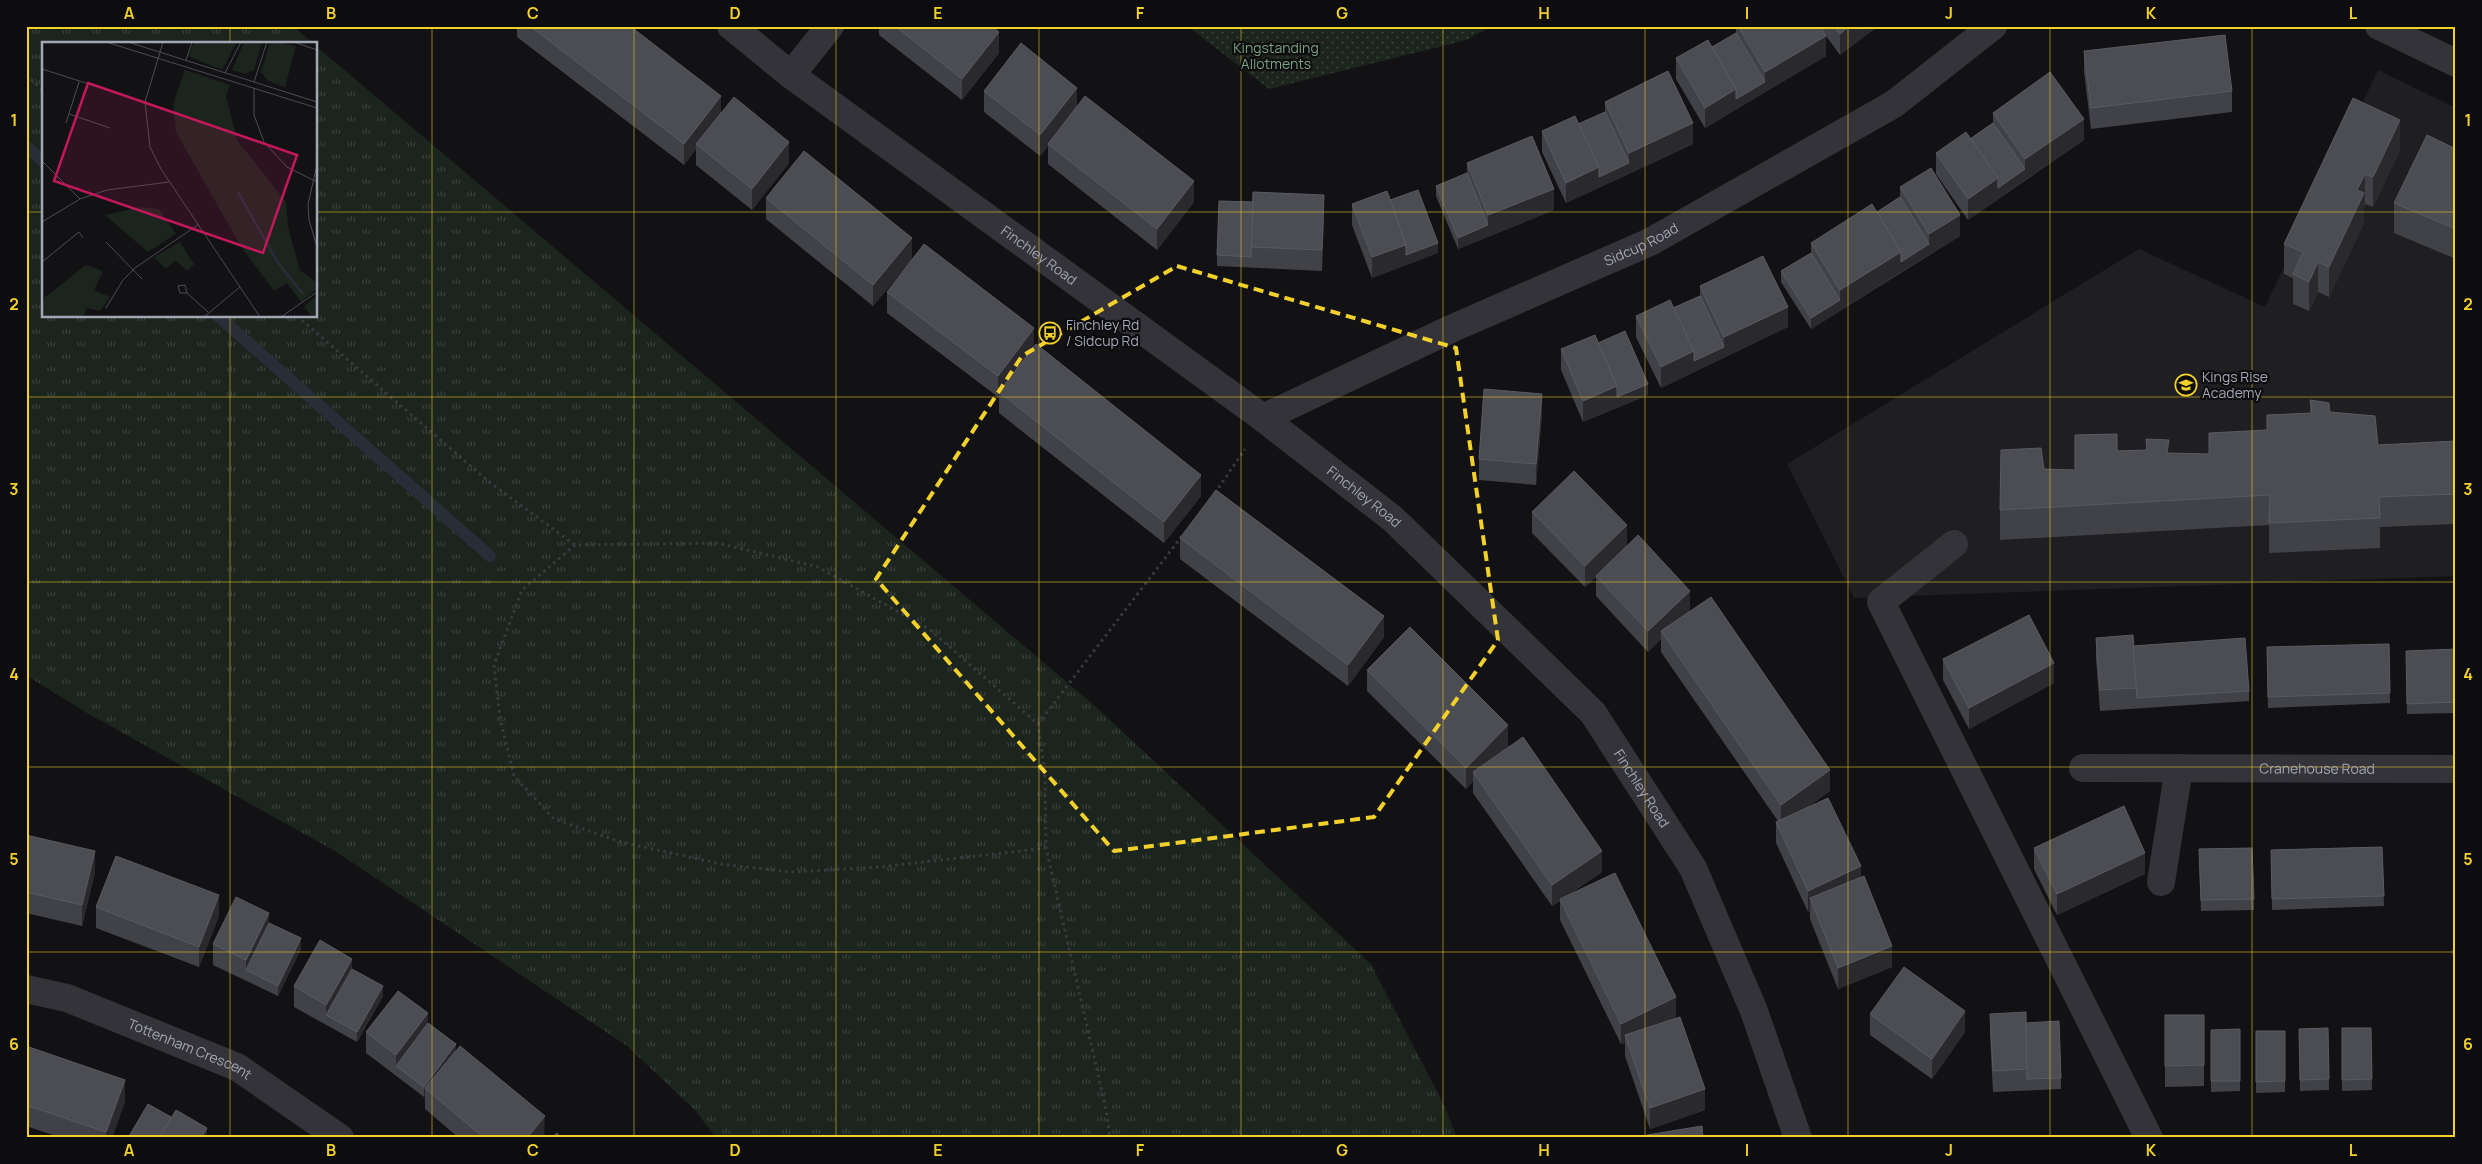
<svg xmlns="http://www.w3.org/2000/svg" width="2482" height="1164" font-family="Manrope,sans-serif">
  <style>
    .built { fill: #1f1e21 }
    .grass { fill: url(#grass-dots) }
    .park { fill: url(#park-tufts) }
    .lines { fill: none; stroke-linecap: round; stroke-linejoin: round }
    .stream { stroke: #282e38; stroke-width: 12 }
    .path { stroke: #393a40; stroke-width: 3; stroke-dasharray: 2.5 4; stroke-linecap: butt }
    .minor { stroke: #333339; stroke-width: 28 }
    .wall { fill: #414247 }
    .shaded-wall { fill: #2a2a2e }
    .building { fill: #4c4c53; stroke: #5a5a62 }
    .marked { fill: none; stroke: #f3d12b; stroke-width: 4; stroke-dasharray: 10 6; stroke-linejoin: round }
    .grid { fill: none; stroke: #f3d12b; stroke-width: 1; stroke-opacity: 0.55 }
    .labels { text-anchor: middle; stroke-width: 4.5; stroke-linejoin: round; paint-order: stroke }
    .park-label { font-size: 14px; fill: #7aa083; stroke: #0d0d0f }
    .street-label { font-size: 14px; fill: #a3a6b5; stroke: #0d0d0f }
    .poi-label { font-size: 14px; fill: #a3a6b5; stroke: #0d0d0f; text-anchor: start }
    .inset-river { fill: none; stroke: #282e38; stroke-width: 2.5 }
    .inset-road { fill: none; stroke: #4c4d54; stroke-width: 1 }
    .view { fill: #c2185b; fill-opacity: 0.15; stroke: #c2185b; stroke-width: 2.5 }
    .inset-edge { fill: none; stroke: #a3a6b5; stroke-width: 2.5 }
    .neatline { fill: none; stroke: #f3d12b; stroke-width: 2 }
    .grid-label { font-size: 16px; text-anchor: middle; font-weight: bold; fill: #f3d12b }
  </style>
  <defs>
    <pattern id="grass-dots" width="8" height="8" patternUnits="userSpaceOnUse" patternTransform="scale(1.25)"><rect width="8" height="8" fill="#1c241e"/><path d="M2 2h.1M6 6h.1" fill="none" stroke="#3a413c" stroke-width="1.8" stroke-linecap="round"/></pattern>
    <pattern id="park-tufts" width="24" height="20" patternUnits="userSpaceOnUse" patternTransform="scale(1.25)"><rect width="24" height="20" fill="#1c241e"/><path d="M3 7l-1-3M5 7V3M7 7l1-3M15 17l-1-3M17 17v-4M19 17l1-3" fill="none" stroke="#3a413c"/></pattern>
  </defs>
  <rect width="100%" height="100%" fill="#121214"/>
  <polygon class="built" points="2378,70 2456,108 2456,576 1854,598 1787,464 2139,249 2265,307"/>
  <polygon class="grass" points="1187,26 1491,26 1467,40 1269,89"/>
  <polygon class="park" points="26,26 293,26 314,44 44,44 44,316 316,316 316,46 1095,706 1371,964 1444,1105 1457,1138 716,1138 695,1110 627,1046 335,851 87,713 26,675"/>
  <g class="lines">
    <g class="stream">
      <polyline points="26,146 44,162"/>
      <polyline points="218,316 490,556"/>
    </g>
    <g class="path">
      <polyline points="26,75 44,91"/>
      <polyline points="297,316 488,481 575,545 718,543 818,567 929,629 1038,724 1045,775 1046,848 1106,1109 1110,1138"/>
      <polyline points="1215,493 1245,449"/>
      <polyline points="575,545 522,590 494,665 500,719 514,776 554,819 621,842 721,864 791,872 880,867 1046,848"/>
      <polyline points="1038,724 1182,536"/>
    </g>
    <g class="minor">
      <path id="s1" d="M731 26 791 75 1263 418 1393 519 1593 713 1693 868 1754 1011 1798 1138"/>
      <polyline points="2379,26 2456,63"/>
      <polyline points="791,75 830,26"/>
      <path id="s2" d="M1263 418 1453 328 1650 242 1894 104 1993 26"/>
      <polyline points="1954,544 1881,602 2149,1138"/>
      <path id="s3" d="M2083 768 2456 769"/>
      <polyline points="2161,882 2179,768"/>
      <path id="s4" d="M26 989 67 998 237 1067 340 1138"/>
    </g>
  </g>
  <g class="wall">
    <polygon points="517,26 630,26 721,113 789,163 752,210 696,165 696,149 684,165 517,37"/>
    <polygon points="879,26 992,26 999,53 962,100 879,35"/>
    <polygon points="1736,26 1878,26 1840,55 1826,36 1826,56 1705,128 1676,79 1676,58 1712,47 1736,33"/>
    <polygon points="2084,51 2232,91 2232,112 2091,129 2084,72"/>
    <polygon points="984,91 1077,105 1194,202 1157,250 1048,164 1048,146 1040,156 984,112"/>
    <polygon points="2353,98 2400,150 2373,207 2365,204 2364,207 2364,223 2329,297 2318,292 2309,311 2293,304 2293,278 2284,274 2284,244"/>
    <polygon points="1605,102 1693,144 1566,203 1542,152 1542,131 1578,124 1605,112"/>
    <polygon points="1993,113 2084,140 1968,220 1936,174 1936,153 1970,139 1993,123"/>
    <polygon points="2456,149 2456,259 2394,233 2394,203"/>
    <polygon points="1467,163 1554,210 1458,249 1436,196 1436,186 1467,173"/>
    <polygon points="1900,187 1960,236 1811,329 1781,282 1781,271 1811,253 1811,243 1877,212 1900,197"/>
    <polygon points="766,198 912,259 873,306 766,219"/>
    <polygon points="1390,200 1438,253 1372,278 1352,225 1352,204"/>
    <polygon points="1324,216 1322,271 1217,266 1217,255"/>
    <polygon points="1700,286 1788,327 1661,388 1636,337 1636,316 1673,308 1700,296"/>
    <polygon points="887,292 1034,347 1201,496 1164,543 999,413 999,395 998,397 887,313"/>
    <polygon points="1598,343 1648,395 1583,422 1561,370 1561,349"/>
    <polygon points="2310,400 2330,412 2378,445 2456,441 2456,524 2380,527 2380,548 2269,553 2269,525 2000,540 2000,510 2044,469 2075,470 2117,451 2146,451 2146,439 2169,453 2209,454 2310,413"/>
    <polygon points="1542,415 1536,485 1479,480 1479,459"/>
    <polygon points="1532,512 1627,546 1690,612 1830,791 1805,809 1861,877 1892,967 1838,989 1810,919 1810,911 1808,912 1776,843 1776,822 1778,821 1661,652 1661,639 1648,652 1596,596 1596,577 1585,587 1532,533"/>
    <polygon points="1180,538 1384,637 1348,686 1180,559"/>
    <polygon points="2096,638 2133,646 2249,691 2249,701 2100,711 2096,659"/>
    <polygon points="2389,644 2390,703 2268,708 2267,647"/>
    <polygon points="2456,649 2456,713 2407,714 2406,662"/>
    <polygon points="1943,659 2054,683 1969,729 1943,680"/>
    <polygon points="1367,670 1508,746 1503,751 1602,872 1567,896 1676,1018 1670,1021 1705,1110 1650,1129 1625,1056 1625,1043 1621,1044 1560,920 1560,901 1552,906 1473,793 1473,781 1466,789 1367,691"/>
    <polygon points="26,835 95,872 82,926 26,913"/>
    <polygon points="2382,847 2384,906 2272,910 2271,850"/>
    <polygon points="2034,848 2145,874 2057,915 2034,869"/>
    <polygon points="2199,860 2254,899 2254,910 2201,911"/>
    <polygon points="96,907 219,916 199,967 96,928"/>
    <polygon points="269,923 301,949 278,996 213,965 213,944"/>
    <polygon points="352,959 352,969 383,996 357,1042 294,1007 294,986"/>
    <polygon points="1870,1014 1965,1032 1932,1079 1870,1035"/>
    <polygon points="1990,1014 2026,1023 2061,1078 2061,1089 1993,1092 1990,1034"/>
    <polygon points="2165,1015 2204,1015 2204,1086 2165,1087"/>
    <polygon points="428,1023 545,1137 544,1138 459,1138 425,1109 425,1096 424,1097 366,1053 366,1032"/>
    <polygon points="2328,1028 2329,1090 2300,1091 2299,1029"/>
    <polygon points="2342,1028 2371,1028 2372,1090 2342,1091"/>
    <polygon points="2240,1029 2240,1091 2211,1092 2211,1030"/>
    <polygon points="2256,1031 2285,1031 2285,1092 2256,1093"/>
    <polygon points="26,1046 125,1101 112,1138 62,1138 26,1126"/>
  </g>
  <g class="shaded-wall">
    <polygon points="1850,26 1878,26 1840,55 1840,34"/>
    <polygon points="999,32 999,53 962,100 962,79"/>
    <polygon points="1826,36 1826,56 1705,128 1705,108 1736,89 1765,82 1765,72"/>
    <polygon points="1077,88 1077,109 1048,144 1048,146 1040,156 1040,135"/>
    <polygon points="721,96 721,116 696,144 696,149 684,165 684,144"/>
    <polygon points="2084,119 2084,140 2025,180 2025,159"/>
    <polygon points="2400,120 2400,150 2373,207 2373,177"/>
    <polygon points="1693,123 1693,144 1629,174 1629,153"/>
    <polygon points="789,142 789,163 752,210 752,189"/>
    <polygon points="1629,163 1629,174 1566,203 1566,183 1599,167"/>
    <polygon points="2025,169 2025,180 1968,220 1968,199 1998,178"/>
    <polygon points="2365,174 2365,204 2364,207 2364,223 2329,297 2329,267 2357,190"/>
    <polygon points="1194,181 1194,202 1157,250 1157,229"/>
    <polygon points="1554,189 1554,210 1458,249 1458,238 1488,225 1488,215"/>
    <polygon points="1324,195 1324,216 1322,271 1322,250"/>
    <polygon points="1960,215 1960,236 1901,272 1901,262 1929,244 1929,234"/>
    <polygon points="912,238 912,259 873,306 873,285"/>
    <polygon points="1438,243 1438,253 1372,278 1372,257 1406,245"/>
    <polygon points="1901,252 1901,272 1811,329 1811,318 1840,300 1840,290"/>
    <polygon points="2318,262 2318,292 2309,311 2309,282"/>
    <polygon points="1788,307 1788,327 1661,388 1661,367 1694,351 1724,347 1724,337"/>
    <polygon points="1034,328 1034,349 999,392 999,395 998,397 998,376"/>
    <polygon points="1648,384 1648,395 1583,422 1583,401 1617,386"/>
    <polygon points="1542,394 1542,415 1536,485 1536,464"/>
    <polygon points="1201,475 1201,496 1164,543 1164,522"/>
    <polygon points="1627,525 1627,546 1585,587 1585,566"/>
    <polygon points="1690,591 1690,612 1661,631 1661,639 1648,652 1648,631"/>
    <polygon points="1384,616 1384,637 1348,686 1348,665"/>
    <polygon points="2054,663 2054,683 1969,729 1969,708"/>
    <polygon points="1508,725 1508,746 1477,777 1473,772 1473,781 1466,789 1466,768"/>
    <polygon points="1830,770 1830,791 1781,825 1781,805"/>
    <polygon points="95,851 95,872 82,926 82,905"/>
    <polygon points="1602,851 1602,872 1552,906 1552,885"/>
    <polygon points="2145,853 2145,874 2057,915 2057,894"/>
    <polygon points="1861,866 1861,887 1810,898 1810,911 1808,912 1808,891"/>
    <polygon points="219,895 219,916 199,967 199,947"/>
    <polygon points="269,913 269,934 246,970 246,960"/>
    <polygon points="301,938 301,949 278,996 278,986"/>
    <polygon points="1892,946 1892,967 1838,989 1838,968"/>
    <polygon points="352,959 352,979 326,1015 326,1005"/>
    <polygon points="383,986 383,996 357,1042 357,1032"/>
    <polygon points="1676,997 1676,1018 1627,1042 1625,1035 1625,1043 1621,1044 1621,1024"/>
    <polygon points="1965,1011 1965,1032 1932,1079 1932,1059"/>
    <polygon points="428,1013 428,1034 396,1066 396,1055"/>
    <polygon points="456,1044 456,1055 425,1088 425,1096 424,1097 424,1087"/>
    <polygon points="125,1080 125,1101 112,1138 106,1138 106,1132"/>
    <polygon points="1705,1089 1705,1110 1650,1129 1650,1108"/>
    <polygon points="545,1116 544,1138 527,1138"/>
    <polygon points="207,1128 207,1138 201,1138"/>
  </g>
  <g class="building">
    <polygon points="530,26 630,26 721,96 684,144"/>
    <polygon points="895,26 992,26 999,32 962,79"/>
    <polygon points="1738,26 1820,26 1826,36 1765,72"/>
    <polygon points="1834,26 1850,26 1840,34"/>
    <polygon points="1736,33 1765,82 1736,99 1736,89 1712,47"/>
    <polygon points="2225,35 2232,91 2091,108 2084,51"/>
    <polygon points="1708,40 1736,89 1705,108 1676,58"/>
    <polygon points="1021,43 1077,88 1040,135 984,91"/>
    <polygon points="1668,71 1693,123 1629,153 1605,102"/>
    <polygon points="2050,72 2084,119 2025,159 1993,113"/>
    <polygon points="1085,96 1194,181 1157,229 1048,144"/>
    <polygon points="734,97 789,142 752,189 696,144"/>
    <polygon points="2353,98 2400,120 2373,177 2365,174 2357,190 2364,193 2329,267 2318,262 2309,282 2293,274 2303,252 2284,244"/>
    <polygon points="1605,112 1629,163 1599,177 1599,167 1578,124"/>
    <polygon points="1575,116 1599,167 1566,183 1542,131"/>
    <polygon points="1993,123 2025,169 1998,188 1998,178 1970,139"/>
    <polygon points="1966,132 1998,178 1968,199 1936,153"/>
    <polygon points="2427,135 2456,149 2456,229 2394,203"/>
    <polygon points="1532,136 1554,189 1488,215 1467,163"/>
    <polygon points="804,151 912,238 873,285 766,198"/>
    <polygon points="1931,168 1960,215 1929,234 1900,187"/>
    <polygon points="1467,173 1488,225 1458,238 1436,186"/>
    <polygon points="1418,190 1438,243 1406,255 1406,245 1390,200"/>
    <polygon points="1387,191 1406,245 1372,257 1352,204"/>
    <polygon points="1253,192 1324,195 1322,250 1251,247"/>
    <polygon points="1900,197 1929,244 1901,262 1901,252 1877,212"/>
    <polygon points="1219,201 1253,202 1251,257 1217,255"/>
    <polygon points="1872,204 1901,252 1840,290 1811,243"/>
    <polygon points="924,244 1034,328 998,376 887,292"/>
    <polygon points="1811,253 1840,300 1811,318 1781,271"/>
    <polygon points="1763,256 1788,307 1724,337 1700,286"/>
    <polygon points="1700,296 1724,347 1694,361 1694,351 1673,308"/>
    <polygon points="1670,300 1694,351 1661,367 1636,316"/>
    <polygon points="1625,331 1648,384 1617,397 1617,386 1598,343"/>
    <polygon points="1595,335 1617,386 1583,401 1561,349"/>
    <polygon points="1036,344 1201,475 1164,522 999,392"/>
    <polygon points="1484,389 1542,394 1536,464 1479,459"/>
    <polygon points="2310,400 2329,403 2330,412 2375,416 2378,445 2456,441 2456,494 2379,497 2380,518 2269,523 2270,495 2000,510 2001,450 2041,448 2044,469 2075,470 2075,435 2117,434 2117,451 2147,450 2146,439 2169,440 2167,453 2209,454 2209,433 2267,430 2267,415 2312,413"/>
    <polygon points="1574,471 1627,525 1585,566 1532,512"/>
    <polygon points="1216,490 1384,616 1348,665 1180,538"/>
    <polygon points="1638,535 1690,591 1648,631 1596,576"/>
    <polygon points="1711,597 1830,770 1781,805 1661,631"/>
    <polygon points="2029,615 2054,663 1969,708 1943,659"/>
    <polygon points="1410,627 1508,725 1466,768 1367,670"/>
    <polygon points="2133,635 2137,688 2100,690 2096,638"/>
    <polygon points="2245,638 2249,691 2137,698 2133,646"/>
    <polygon points="2389,644 2390,693 2268,697 2267,647"/>
    <polygon points="2456,649 2456,702 2407,704 2406,651"/>
    <polygon points="1523,737 1602,851 1552,885 1473,772"/>
    <polygon points="1828,798 1861,866 1808,891 1776,822"/>
    <polygon points="2124,806 2145,853 2057,894 2034,848"/>
    <polygon points="2455,807 2456,807 2456,827"/>
    <polygon points="26,835 95,851 82,905 26,892"/>
    <polygon points="2382,847 2384,896 2272,899 2271,850"/>
    <polygon points="2252,848 2254,899 2201,900 2199,849"/>
    <polygon points="116,856 219,895 199,947 96,907"/>
    <polygon points="1615,873 1676,997 1621,1024 1560,899"/>
    <polygon points="1864,876 1892,946 1838,968 1810,898"/>
    <polygon points="236,897 269,913 246,960 213,944"/>
    <polygon points="269,923 301,938 278,986 246,970"/>
    <polygon points="320,940 352,959 326,1005 294,986"/>
    <polygon points="2453,949 2456,949 2456,1004"/>
    <polygon points="1904,967 1965,1011 1932,1059 1870,1014"/>
    <polygon points="352,969 383,986 357,1032 326,1015"/>
    <polygon points="398,991 428,1013 396,1055 366,1032"/>
    <polygon points="2026,1012 2027,1069 1993,1071 1990,1014"/>
    <polygon points="2165,1015 2204,1015 2204,1065 2165,1066"/>
    <polygon points="1680,1017 1705,1089 1650,1108 1625,1035"/>
    <polygon points="2059,1021 2061,1078 2027,1079 2026,1023"/>
    <polygon points="428,1023 456,1044 424,1087 396,1066"/>
    <polygon points="2328,1028 2329,1079 2300,1080 2299,1029"/>
    <polygon points="2342,1028 2371,1028 2372,1079 2342,1080"/>
    <polygon points="2240,1029 2240,1081 2211,1081 2211,1030"/>
    <polygon points="2256,1031 2285,1031 2285,1081 2256,1082"/>
    <polygon points="26,1046 125,1080 106,1132 26,1105"/>
    <polygon points="460,1046 545,1116 527,1138 484,1138 425,1088"/>
    <polygon points="148,1104 171,1117 159,1138 128,1138"/>
    <polygon points="176,1110 207,1128 201,1138 159,1138"/>
    <polygon points="1702,1126 1703,1138 1648,1138 1647,1135"/>
    <polygon points="557,1133 561,1138 551,1138"/>
  </g>
  <path class="marked" d="M1177 266 1456 348 1498 640 1374 817 1114 851 876 579 1022 356Z"/>
  <path class="grid" d="M230 26V44M432 26V1138M634 26V1138M836 26V1138M1039 26V1138M1241 26V1138M1443 26V1138M1645 26V1138M1848 26V1138M2050 26V1138M2252 26V1138M26 212H44M316 212H2456M230 316V1138M26 397H2456M26 582H2456M26 767H2456M26 952H2456"/>
  <defs>
    <g id="bus-ring" transform="scale(1.125)"><circle r="9.5" fill="#0d0d0f" stroke="#f3d12b" stroke-width="1.5"/><path d="M-5-6H5V4H4V6H2V4H-2V6H-4V4H-5ZM-3.5-4V0h7V-4ZM-3.5 1.2v1.5H-2V1.2ZM2 1.2v1.5H3.5V1.2Z" fill="#f3d12b"/></g>
    <g id="school-ring" transform="scale(1.125)"><circle r="9.5" fill="#0d0d0f" stroke="#f3d12b" stroke-width="1.5"/><path d="M0-5L7-2L0 1L-7-2ZM-4 1L0 2.5L4 1V4Q0 6-4 4Z" fill="#f3d12b"/></g>
  </defs>
  <g fill-rule="evenodd">
    <use href="#bus-ring" x="1050" y="333"/>
    <use href="#school-ring" x="2186" y="385"/>
  </g>
  <g class="labels">
    <g class="park-label">
      <text x="1276" y="53">Kingstanding<tspan x="1276" dy="16">Allotments</tspan></text>
    </g>
    <g class="street-label">
      <text dy="5" stroke="none"><textPath href="#s2" startOffset="416">Sidcup Road</textPath></text>
      <text dy="5" stroke="none"><textPath href="#s1" startOffset="384">Finchley Road</textPath></text>
      <text dy="5" stroke="none"><textPath href="#s1" startOffset="789">Finchley Road</textPath></text>
      <text dy="5" stroke="none"><textPath href="#s3" startOffset="234">Cranehouse Road</textPath></text>
      <text dy="5" stroke="none"><textPath href="#s1" startOffset="1194">Finchley Road</textPath></text>
      <text dy="5" stroke="none"><textPath href="#s4" startOffset="175">Tottenham Crescent</textPath></text>
    </g>
    <g class="poi-label">
      <text x="1066" y="330">Finchley Rd<tspan x="1066" dy="16">/ Sidcup Rd</tspan></text>
      <text x="2202" y="382">Kings Rise<tspan x="2202" dy="16">Academy</tspan></text>
    </g>
  </g>
  <g transform="translate(42 42)">
    <rect width="275" height="275" fill="#121214"/>
    <path d="M152 0H195L180 28 146 14ZM202 0H220L212 28 203 32 190 28ZM234 0 254 4 243 45 226 39 219 30 227 3ZM99 165 117 167 134 192 106 210 63 173ZM138 200 152 222 145 229 133 218 124 227 112 215Z" fill="#1c241e"/>
    <path d="M143 28 188 43 184 54 195 98 244 160 246 185 258 228 275 241V247L259 260 245 241 232 249 198 203 134 90 131 62ZM44 223 61 229 52 248 68 255 58 269 45 266 41 275H0L2 256ZM275 254V275H270L262 264Z" fill="#1c241e"/>
    <path class="inset-river" d="M196 150 236 221 261 252"/>
    <path class="inset-road" d="M64 0 275 66M86 0 275 60M121 0 103 60 108 105 119 127 218 275M252 0 275 8M144 18 150 0M0 27 103 60M183 31 199 0M212 40 225 0M212 46V73L222 100 245 125 275 140M27 72 68 86M24 81 37 40M0 119 38 157M275 123 266 162 267 178 275 205M0 180 38 157 65 148 127 140M64 200 100 237M0 220 37 190 41 196M145 251 143 243 136 244 138 251H145L166 270M64 266 81 238 93 226 157 182M162 275 198 245M239 275 275 250"/>
    <path class="view" d="M46 41 255 113 221 211 12 139Z"/>
    <rect width="275" height="275" class="inset-edge"/>
  </g>
  <rect width="2482" height="1164" fill="none" stroke="#0d0d0f" stroke-width="55"/>
  <rect x="28" y="28" width="2426" height="1108" class="neatline"/>
  <g class="grid-label">
    <text x="129" y="19">A</text>
    <text x="331" y="19">B</text>
    <text x="533" y="19">C</text>
    <text x="735" y="19">D</text>
    <text x="938" y="19">E</text>
    <text x="1140" y="19">F</text>
    <text x="1342" y="19">G</text>
    <text x="1544" y="19">H</text>
    <text x="1747" y="19">I</text>
    <text x="1949" y="19">J</text>
    <text x="2151" y="19">K</text>
    <text x="2353" y="19">L</text>
    <text x="14" y="126">1</text>
    <text x="2468" y="126">1</text>
    <text x="14" y="310">2</text>
    <text x="2468" y="310">2</text>
    <text x="14" y="495">3</text>
    <text x="2468" y="495">3</text>
    <text x="14" y="680">4</text>
    <text x="2468" y="680">4</text>
    <text x="14" y="865">5</text>
    <text x="2468" y="865">5</text>
    <text x="14" y="1050">6</text>
    <text x="2468" y="1050">6</text>
    <text x="129" y="1156">A</text>
    <text x="331" y="1156">B</text>
    <text x="533" y="1156">C</text>
    <text x="735" y="1156">D</text>
    <text x="938" y="1156">E</text>
    <text x="1140" y="1156">F</text>
    <text x="1342" y="1156">G</text>
    <text x="1544" y="1156">H</text>
    <text x="1747" y="1156">I</text>
    <text x="1949" y="1156">J</text>
    <text x="2151" y="1156">K</text>
    <text x="2353" y="1156">L</text>
  </g>
</svg>
